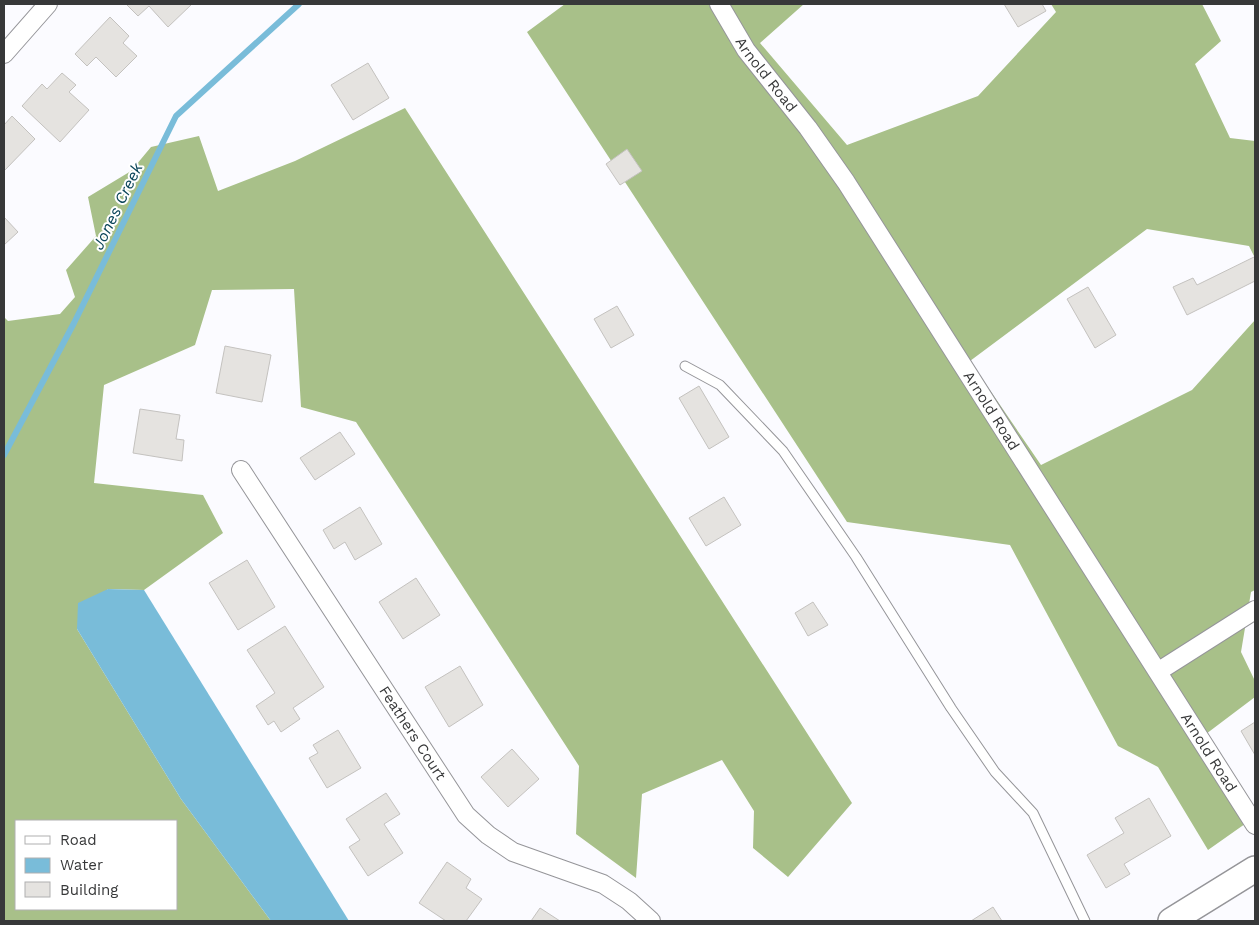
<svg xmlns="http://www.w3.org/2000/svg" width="1259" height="925" font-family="'Work Sans',sans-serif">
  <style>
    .forest { fill: #a8c089; fill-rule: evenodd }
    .water { fill: #79bcd9 }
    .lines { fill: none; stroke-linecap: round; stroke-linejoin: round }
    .stream { stroke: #79bcd9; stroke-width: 6 }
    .building { fill: #e5e3e0; stroke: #c4c2bf }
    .lane-casing { stroke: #959599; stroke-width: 11 }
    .street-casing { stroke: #959599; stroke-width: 20 }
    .secondary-casing { stroke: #959599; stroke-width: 28 }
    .lane { stroke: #fff; stroke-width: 9 }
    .street { stroke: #fff; stroke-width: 18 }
    .secondary { stroke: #fff; stroke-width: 25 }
    .labels { text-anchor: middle; stroke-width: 4; stroke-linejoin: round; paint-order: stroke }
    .street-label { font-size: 15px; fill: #373839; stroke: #fff }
    .water-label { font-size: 16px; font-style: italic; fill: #0a4559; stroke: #fff }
  </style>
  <rect width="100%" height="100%" fill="#fbfbff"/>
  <g class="forest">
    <polygon points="565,4 804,4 760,43 847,145 978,96 1056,12 1051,4 1202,4 1221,41 1195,64 1230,138 1255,141 1255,258 1249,246 1147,229 970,361 1041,465 1192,390 1255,320 1255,590 1251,592 1241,652 1255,681 1255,697 1198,740 1252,819 1208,850 1158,767 1118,746 1010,545 847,522 527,32"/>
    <path d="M405 108 852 803 788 877 753 848 754 811 722 760 642 794 636 878 576 834 579 766 356 422 301 407 294 289 212 290 195 345 104 385 94 483 203 495 223 533 144 590 108 589 77 629 181 799 271 921H4V317L8 321 60 314 75 297 66 270 96 236 88 197 131 171 151 147 199 136 218 191 295 161ZM16 821H176V909H16Z"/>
  </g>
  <polygon class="water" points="108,589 144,590 349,921 271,921 181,799 77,629 78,603"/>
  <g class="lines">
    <polyline class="stream" points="4,455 74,323 176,116 299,4"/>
  </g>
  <g class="building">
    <polygon points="126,4 192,4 168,27 149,6 138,16"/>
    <polygon points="1004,4 1042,4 1046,11 1018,27"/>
    <polygon points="110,17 129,36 123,43 137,56 116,77 96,57 87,66 75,54"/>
    <polygon points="368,63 389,98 353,120 331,85"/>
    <polygon points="62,73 76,85 69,92 89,110 60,142 22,106 42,84 47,89"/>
    <polygon points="12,116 35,139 4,171 4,125"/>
    <polygon points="627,149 642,171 620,185 606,164"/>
    <polygon points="4,217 18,232 4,245"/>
    <polygon points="1254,257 1255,260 1255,281 1187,315 1173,287 1193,278 1197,285"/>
    <polygon points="1088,287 1116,335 1095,348 1067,299"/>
    <polygon points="617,306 634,335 611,348 594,319"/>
    <polygon points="225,346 271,355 262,402 216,393"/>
    <polygon points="699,386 729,437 709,449 679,398"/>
    <polygon points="140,409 180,415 176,439 184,440 182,461 133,453"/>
    <polygon points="340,432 355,454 315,480 300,458"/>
    <polygon points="724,497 741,525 706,546 689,518"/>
    <polygon points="360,507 382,544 355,560 345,542 334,549 323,530"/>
    <polygon points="247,560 275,607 238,630 209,583"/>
    <polygon points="416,578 440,615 403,639 379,602"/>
    <polygon points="813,602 828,625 808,636 795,613"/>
    <polygon points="285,626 324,687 293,708 300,719 281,732 274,721 268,725 256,706 275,693 247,650"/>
    <polygon points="460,666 483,705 449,727 425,687"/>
    <polygon points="1255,722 1255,755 1241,731"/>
    <polygon points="338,730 361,768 327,788 309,758 318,753 313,745"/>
    <polygon points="512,749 539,779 508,807 481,777"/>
    <polygon points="386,793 400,814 384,824 403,853 368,876 349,847 360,840 346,819"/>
    <polygon points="1149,798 1171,836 1124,864 1130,874 1106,888 1087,855 1124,833 1115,818"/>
    <polygon points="447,862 471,879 466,888 482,899 466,921 446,921 419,903"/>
    <polygon points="993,907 1002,921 971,921"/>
    <polygon points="540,908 560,921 531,921"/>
  </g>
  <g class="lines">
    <g class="lane-casing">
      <polyline id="lane" points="685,366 720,385 783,451 856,557 951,708 995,772 1033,813 1085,921"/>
    </g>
    <g class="street-casing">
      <g id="street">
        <path id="s1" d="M719 4 746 50 808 128 846 182 1255 825"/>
        <polyline points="4,54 48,4"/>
        <path id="s2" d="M241 470 466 815 488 835 513 852 603 884 629 901 651 921"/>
        <polyline points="1159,671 1255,610"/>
      </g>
    </g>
    <g class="secondary-casing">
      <polyline id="secondary" points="1171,921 1255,869"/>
    </g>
    <use href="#lane" class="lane"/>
    <use href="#street" class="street"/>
    <use href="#secondary" class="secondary"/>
  </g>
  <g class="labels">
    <g class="street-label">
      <text dy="5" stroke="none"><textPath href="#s1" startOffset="85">Arnold Road</textPath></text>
      <text dy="5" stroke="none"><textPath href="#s1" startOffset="490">Arnold Road</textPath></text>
      <text dy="5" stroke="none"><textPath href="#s2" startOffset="314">Feathers Court</textPath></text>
      <text dy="5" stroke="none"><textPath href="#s1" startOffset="895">Arnold Road</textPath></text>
    </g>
    <g class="water-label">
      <text transform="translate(117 206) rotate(-64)" y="6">Jones Creek</text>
    </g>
  </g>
  <rect width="1259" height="925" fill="none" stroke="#373839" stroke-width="10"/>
  <rect x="15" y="820" width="162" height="90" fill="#ffffff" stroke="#afafb0"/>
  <rect x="25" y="836" width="25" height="8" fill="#ffffff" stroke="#afafb0"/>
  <text x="60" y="845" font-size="15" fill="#373839">Road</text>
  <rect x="25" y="858" width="25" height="15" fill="#79bcd9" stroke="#afafb0"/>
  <text x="60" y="870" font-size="15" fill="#373839">Water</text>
  <rect x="25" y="882" width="25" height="15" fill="#e5e3e0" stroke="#afafb0"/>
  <text x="60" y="895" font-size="15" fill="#373839">Building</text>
</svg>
